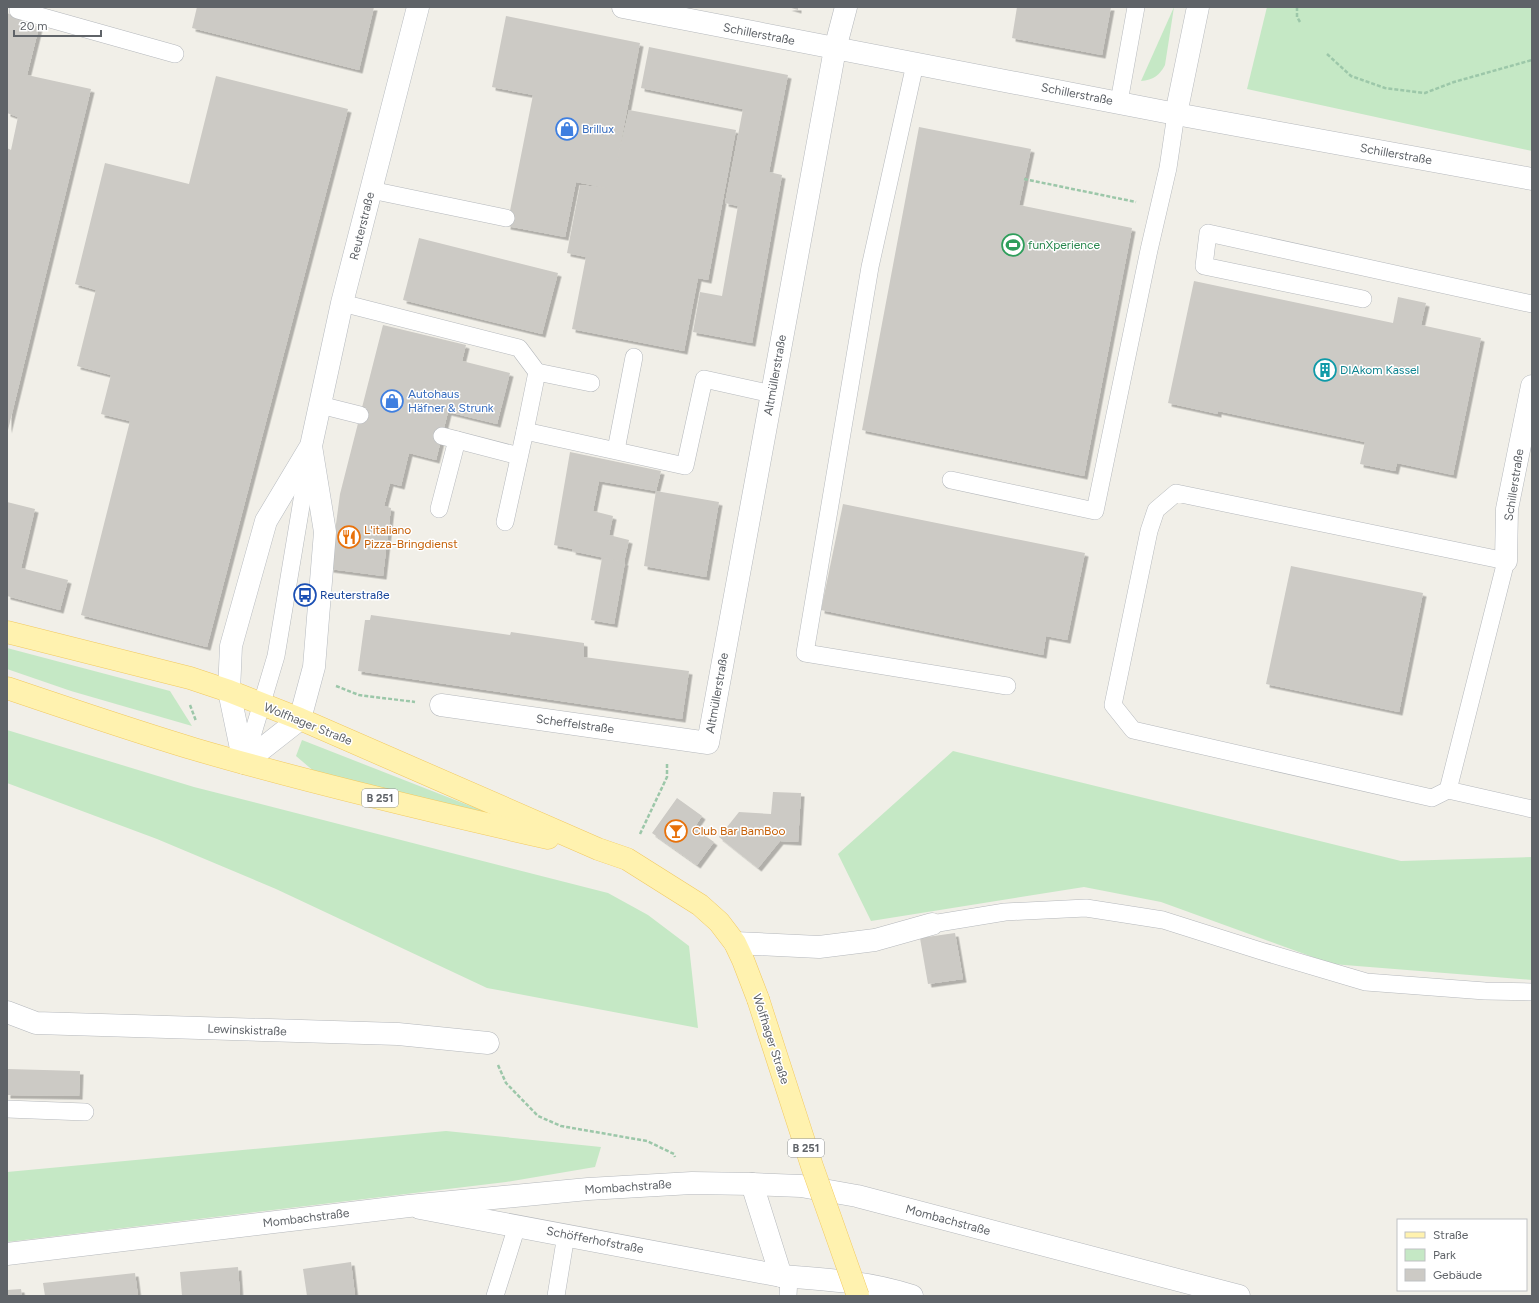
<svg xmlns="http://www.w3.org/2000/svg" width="1539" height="1303" font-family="Figtree,sans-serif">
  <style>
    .green { fill: #c5e8c5 }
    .building { fill: #cccac5; filter: url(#shadow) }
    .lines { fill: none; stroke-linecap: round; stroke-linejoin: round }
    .service-casing { stroke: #b5b8bc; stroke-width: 18 }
    .minor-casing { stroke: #b5b8bc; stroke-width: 23 }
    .tertiary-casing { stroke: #b5b8bc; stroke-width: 23 }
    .secondary-casing { stroke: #b6babf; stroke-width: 23 }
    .primary-casing { stroke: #f2c960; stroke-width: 23 }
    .path { stroke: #9cc7a9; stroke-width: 2.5; stroke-dasharray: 4 2; stroke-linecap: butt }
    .service { stroke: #fff; stroke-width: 17 }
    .minor { stroke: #fff; stroke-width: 22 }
    .tertiary { stroke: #fff; stroke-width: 22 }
    .secondary { stroke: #fff; stroke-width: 22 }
    .primary { stroke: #fff2af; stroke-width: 22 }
    .primary-bridge-casing { stroke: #f2c960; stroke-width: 23; stroke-linecap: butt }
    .primary-bridge { stroke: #fff2af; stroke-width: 22 }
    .labels { text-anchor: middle; stroke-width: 3; stroke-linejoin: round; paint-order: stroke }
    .shield { fill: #fff; stroke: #8f9295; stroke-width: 1 }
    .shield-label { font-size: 11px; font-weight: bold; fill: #5f6368 }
    .street-label { font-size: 12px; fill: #5f6368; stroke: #fff }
    .shop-label { font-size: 12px; fill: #366cbe; stroke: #fff; text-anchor: start }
    .leisure-label { font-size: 12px; fill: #27864d; stroke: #fff; text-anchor: start }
    .culture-label { font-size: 12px; fill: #0d838f; stroke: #fff; text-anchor: start }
    .food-label { font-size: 12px; fill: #c56008; stroke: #fff; text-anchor: start }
    .transit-label { font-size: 12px; fill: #164399; stroke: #fff; text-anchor: start }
  </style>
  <defs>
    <filter id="shadow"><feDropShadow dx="3.5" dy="3.5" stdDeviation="0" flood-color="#0004"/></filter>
  </defs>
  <rect width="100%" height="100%" fill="#f1efe8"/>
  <g class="green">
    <path d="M1174 7 1165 65C1160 75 1153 80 1141 81Z"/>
    <polygon points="1267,7 1532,7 1532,151 1247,89"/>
    <polygon points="7,648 170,691 192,726 71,691 7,669"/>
    <polygon points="7,730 194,787 608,893 648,915 689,946 698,1028 487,988 276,889 157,839 7,783"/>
    <polygon points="302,740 501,818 316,773 296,756"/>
    <polygon points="953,751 1401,861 1532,857 1532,980 1332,964 1161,902 1084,887 871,921 838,854"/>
    <polygon points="446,1131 601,1147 595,1167 506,1182 7,1242 7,1172"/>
  </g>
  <g class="building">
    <polygon points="197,7 374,7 359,70 192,28"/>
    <polygon points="788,7 798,7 798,10"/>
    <polygon points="1017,7 1111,7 1102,55 1012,38"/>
    <polygon points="7,13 39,27 27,75 91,89 8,430 7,148 11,150 18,117 7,113"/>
    <polygon points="506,16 640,43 617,162 629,110 736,130 708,280 698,278 684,351 572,329 586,257 567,253 580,185 607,188 576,182 565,237 507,226 533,95 492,87"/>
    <polygon points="649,47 788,75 769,172 782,175 752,343 693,332 700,292 722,296 738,206 725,203 743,109 641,88"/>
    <polygon points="216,76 348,109 207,647 81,615 130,421 101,414 111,375 77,366 96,290 75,284 105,163 189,184"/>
    <polygon points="919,127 1031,149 1019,205 1132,228 1084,476 862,430"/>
    <polygon points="419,238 558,273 542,334 403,300"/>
    <polygon points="1194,281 1393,323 1398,297 1426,303 1421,325 1481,338 1453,475 1397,463 1395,471 1360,464 1365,442 1218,411 1218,414 1168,403"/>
    <polygon points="383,325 466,345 462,361 510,373 497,424 448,412 436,460 409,453 401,486 390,483 384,506 391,508 383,576 330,569 340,494"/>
    <polygon points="570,452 661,471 656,491 719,502 706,577 644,566 656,491 599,481 593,511 613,516 609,535 629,540 624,562 572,551 573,549 554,545"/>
    <polygon points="7,502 35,509 21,568 68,580 60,610 7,596"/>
    <polygon points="843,504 1085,553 1067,640 1046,636 1043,655 821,610"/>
    <polygon points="602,558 625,562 614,624 591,620"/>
    <polygon points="1291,566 1423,593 1399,712 1266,684"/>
    <polygon points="371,615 510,635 511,632 584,643 584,657 689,671 682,719 358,671 365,620 370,620"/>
    <polygon points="773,792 801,793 798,842 780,841 758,868 719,837 739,812 771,814"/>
    <polygon points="677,798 702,816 694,828 714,842 697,865 652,833"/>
    <polygon points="955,933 963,979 928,984 920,938"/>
    <polygon points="7,1069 80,1071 79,1096 7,1095"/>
    <polygon points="351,1262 355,1296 307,1296 303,1269"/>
    <polygon points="238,1267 240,1296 182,1296 180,1272"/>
    <polygon points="135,1273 138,1296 45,1296 43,1283"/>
    <polygon points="21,1289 22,1296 7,1296 7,1290"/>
  </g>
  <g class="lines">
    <g class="service-casing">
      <g id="service">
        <polyline points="18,7 18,10 175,54"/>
        <polyline points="915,64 870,267 805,653 1007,686"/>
        <polyline points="1119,102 1136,7"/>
        <polyline points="371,190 506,218"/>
        <polyline points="1363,299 1204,266 1208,233 1532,304"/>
        <polyline points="342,303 519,348 537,372"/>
        <polyline points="320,405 360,415"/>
        <polyline points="525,431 537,372 591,383"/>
        <polyline points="442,436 519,456"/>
        <polyline points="616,450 634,357"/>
        <polyline points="951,480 1095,511 1149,250 1168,168 1176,114"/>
        <polyline points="439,509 457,440"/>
        <polyline points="505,522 525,431 685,466 704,379 772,394"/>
        <polyline points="244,763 276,656 309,458"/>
        <polyline points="1448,790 1432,798 1133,730 1113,705 1149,531 1156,510 1176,493 1506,561 1448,790 1532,809"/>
        <polyline points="932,924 1005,912 1086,908 1163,920 1261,951 1366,982 1485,991 1532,992"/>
        <polyline points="7,1109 85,1112"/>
        <polyline points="495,1296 517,1226"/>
        <polyline points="556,1296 566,1235"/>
        <polyline points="788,1296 789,1276"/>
      </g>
    </g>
    <g class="minor-casing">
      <g id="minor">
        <polyline points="623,7 1176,114 1532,179"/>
        <polyline points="1176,114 1198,7"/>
        <polyline points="1506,561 1507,509 1532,386"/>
        <polyline points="441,705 708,743 835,49 846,7"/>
        <polyline points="735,943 819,947 875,940 932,924"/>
        <polyline points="7,1012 36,1023 398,1034 488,1043"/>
        <polyline points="752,1184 781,1276"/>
        <path d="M420 1208 781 1276C824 1279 871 1282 912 1296"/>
      </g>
    </g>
    <g class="tertiary-casing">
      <polyline id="tertiary" points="7,1254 409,1206 588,1189 692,1183 752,1184 801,1186 857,1196 1239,1296"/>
    </g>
    <g class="secondary-casing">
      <polyline id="secondary" points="311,446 325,532 314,667 300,719 244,763 229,691 231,646 266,521 311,446 342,303 418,7"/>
    </g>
    <g class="primary-casing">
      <g id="primary">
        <polyline points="7,632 190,678 229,691 300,719 598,849 627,859 700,905 719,922 735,943 743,960 758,999"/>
        <path d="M7 688C69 709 131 730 194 749 310 783 429 811 548 838"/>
      </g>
    </g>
    <g class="path">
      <polyline points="1297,7 1297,17 1300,22"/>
      <polyline points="1327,54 1351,76 1385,88 1425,93 1454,82 1532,60"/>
      <polyline points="1024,179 1136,202"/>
      <polyline points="336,686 359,695 415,702"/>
      <polyline points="190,705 196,721"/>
      <polyline points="640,834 667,777 667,764"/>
      <polyline points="498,1065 506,1083 538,1116 561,1126 647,1141 674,1154 675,1157"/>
    </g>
    <use href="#service" class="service"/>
    <use href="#minor" class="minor"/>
    <use href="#tertiary" class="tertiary"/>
    <use href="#secondary" class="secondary"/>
    <use href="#primary" class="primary"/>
    <g class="primary-bridge-casing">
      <polyline id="primary-bridge" points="758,999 812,1166 858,1296"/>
    </g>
    <use href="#primary-bridge" class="primary-bridge"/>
  </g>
  <defs>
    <g id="shop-ring" transform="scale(1.15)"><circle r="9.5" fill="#fff" stroke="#3f7fe0" stroke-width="1.5"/><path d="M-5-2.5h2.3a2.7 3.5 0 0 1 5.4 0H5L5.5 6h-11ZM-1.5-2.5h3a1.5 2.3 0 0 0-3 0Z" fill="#3f7fe0"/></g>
    <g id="stadium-ring" transform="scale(1.15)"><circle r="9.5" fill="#fff" stroke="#2e9e5b" stroke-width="1.5"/><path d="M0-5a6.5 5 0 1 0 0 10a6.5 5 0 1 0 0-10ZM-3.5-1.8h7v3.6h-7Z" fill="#2e9e5b"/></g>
    <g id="building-ring" transform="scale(1.15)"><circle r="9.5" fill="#fff" stroke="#0f9aa8" stroke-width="1.5"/><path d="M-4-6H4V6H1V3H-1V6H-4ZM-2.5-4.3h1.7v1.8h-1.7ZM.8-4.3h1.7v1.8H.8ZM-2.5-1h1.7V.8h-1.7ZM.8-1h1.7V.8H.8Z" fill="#0f9aa8"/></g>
    <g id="restaurant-ring" transform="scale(1.15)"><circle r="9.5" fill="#fff" stroke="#e8710a" stroke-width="1.5"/><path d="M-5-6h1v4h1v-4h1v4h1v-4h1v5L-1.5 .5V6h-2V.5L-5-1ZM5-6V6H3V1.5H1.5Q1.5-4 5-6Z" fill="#e8710a"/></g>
    <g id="bus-ring" transform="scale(1.15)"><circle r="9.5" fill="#fff" stroke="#1a4fb4" stroke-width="1.5"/><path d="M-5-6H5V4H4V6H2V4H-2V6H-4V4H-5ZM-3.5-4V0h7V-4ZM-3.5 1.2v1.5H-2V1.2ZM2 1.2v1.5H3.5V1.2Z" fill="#1a4fb4"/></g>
    <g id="bar-ring" transform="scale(1.15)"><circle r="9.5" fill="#fff" stroke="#e8710a" stroke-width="1.5"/><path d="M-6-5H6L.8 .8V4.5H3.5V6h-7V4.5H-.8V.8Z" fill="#e8710a"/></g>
  </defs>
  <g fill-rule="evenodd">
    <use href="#shop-ring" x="567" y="129"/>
    <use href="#stadium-ring" x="1013" y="245"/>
    <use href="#building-ring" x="1325" y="370"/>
    <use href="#shop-ring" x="392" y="401"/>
    <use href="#restaurant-ring" x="349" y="537"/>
    <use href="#bus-ring" x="305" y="595"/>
    <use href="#bar-ring" x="676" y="831"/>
  </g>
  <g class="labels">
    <g class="shield">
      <rect x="362" y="789" width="36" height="18" rx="3"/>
      <rect x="788" y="1139" width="36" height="18" rx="3"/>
    </g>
    <g class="shield-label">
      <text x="380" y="802">B 251</text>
      <text x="806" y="1152">B 251</text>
    </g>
    <g class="street-label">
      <text transform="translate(759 34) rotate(11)" y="4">Schillerstraße</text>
      <text transform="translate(1077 94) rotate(11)" y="4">Schillerstraße</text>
      <text transform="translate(1396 154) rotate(10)" y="4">Schillerstraße</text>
      <text transform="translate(362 226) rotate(-76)" y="4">Reuterstraße</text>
      <text transform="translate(775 375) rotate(-80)" y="4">Altmüllerstraße</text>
      <text transform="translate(1514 485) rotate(-81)" y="4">Schillerstraße</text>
      <text transform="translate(717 693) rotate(-80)" y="4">Altmüllerstraße</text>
      <text transform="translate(308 724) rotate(22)" y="4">Wolfhager Straße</text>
      <text transform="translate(575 724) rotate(8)" y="4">Scheffelstraße</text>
      <text transform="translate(247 1030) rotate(2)" y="4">Lewinskistraße</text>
      <text transform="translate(771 1039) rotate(72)" y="4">Wolfhager Straße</text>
      <text transform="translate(628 1187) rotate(-4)" y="4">Mombachstraße</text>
      <text transform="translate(306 1218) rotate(-7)" y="4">Mombachstraße</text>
      <text transform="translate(948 1220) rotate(15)" y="4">Mombachstraße</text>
      <text transform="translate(595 1240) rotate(11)" y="4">Schöfferhofstraße</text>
    </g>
    <g class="shop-label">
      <text x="582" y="133">Brillux</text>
      <text x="408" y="398">Autohaus<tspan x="408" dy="14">Häfner &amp; Strunk</tspan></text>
    </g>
    <g class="leisure-label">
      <text x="1028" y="249">funXperience</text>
    </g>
    <g class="culture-label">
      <text x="1340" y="374">DIAkom Kassel</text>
    </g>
    <g class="food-label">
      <text x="364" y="534">L'italiano<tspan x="364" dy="14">Pizza-Bringdienst</tspan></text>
      <text x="692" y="835">Club Bar BamBoo</text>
    </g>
    <g class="transit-label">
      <text x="320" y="599">Reuterstraße</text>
    </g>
  </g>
  <rect width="1539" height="1303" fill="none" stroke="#5f6368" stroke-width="16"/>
  <rect x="1397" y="1219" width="130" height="72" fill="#ffffff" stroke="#bfc1c3"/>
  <rect x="1405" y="1232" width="20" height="6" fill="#fff2af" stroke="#bfc1c3"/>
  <text x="1433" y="1239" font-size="12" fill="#5f6368">Straße</text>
  <rect x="1405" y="1249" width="20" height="12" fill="#c5e8c5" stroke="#bfc1c3"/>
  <text x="1433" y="1259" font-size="12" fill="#5f6368">Park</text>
  <rect x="1405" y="1269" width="20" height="12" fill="#cccac5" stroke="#bfc1c3"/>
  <text x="1433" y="1279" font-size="12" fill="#5f6368">Gebäude</text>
  <path d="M14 30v6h87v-6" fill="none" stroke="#5f6368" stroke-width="2"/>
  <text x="20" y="30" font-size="12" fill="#5f6368" stroke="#ffffff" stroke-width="3" paint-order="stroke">20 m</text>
</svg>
